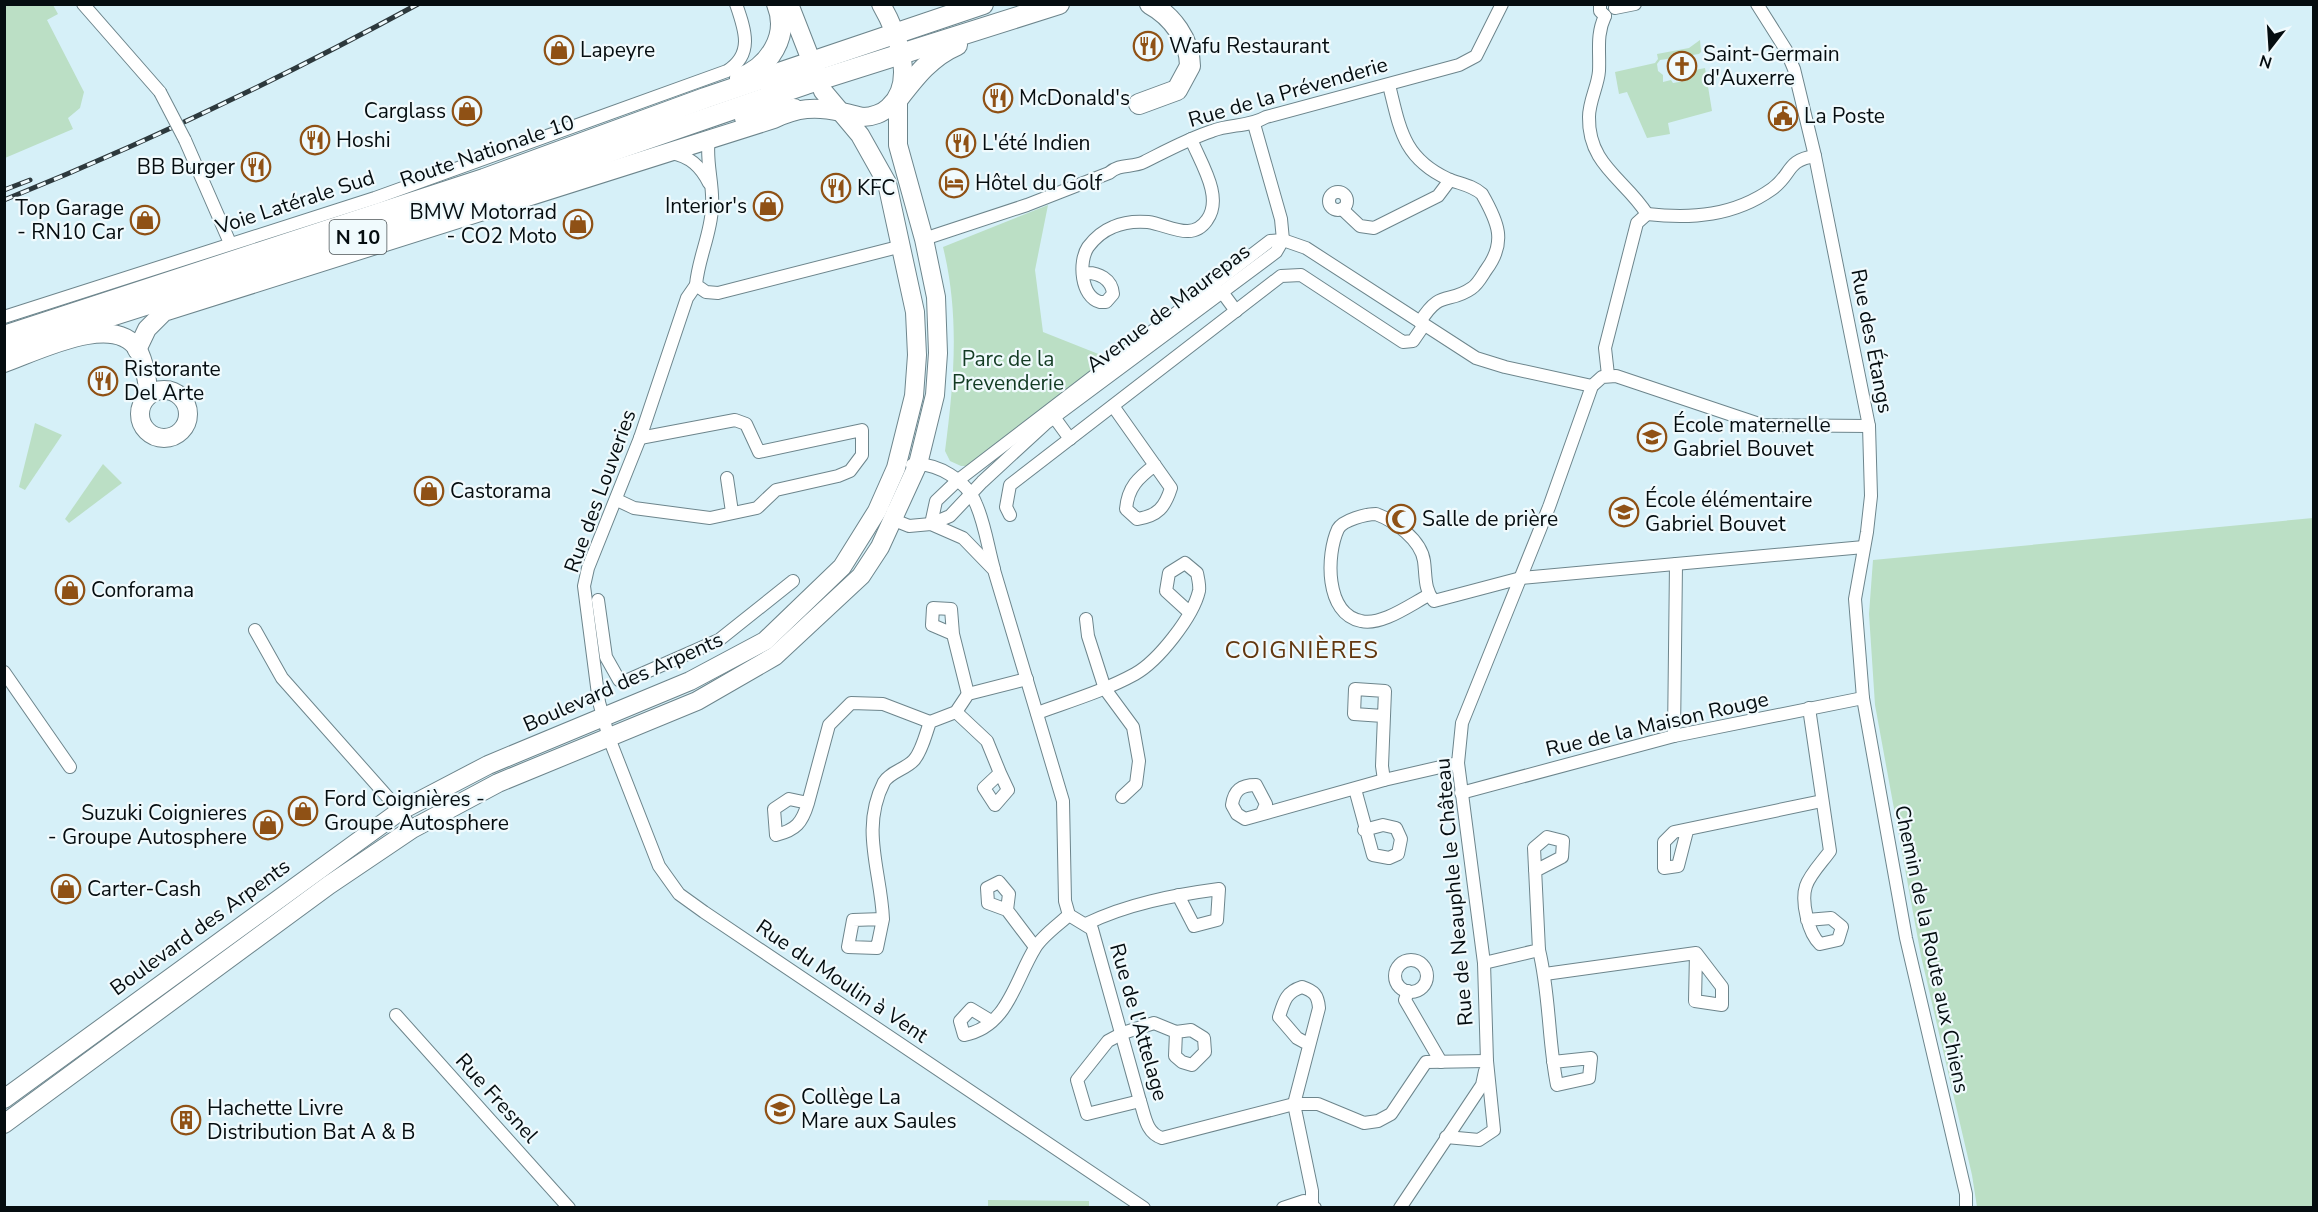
<svg xmlns="http://www.w3.org/2000/svg" width="2318" height="1212" font-family="'Nunito Sans',sans-serif">
  <style>
    .green { fill: #bbdfc5 }
    .lines { fill: none; stroke-linecap: round; stroke-linejoin: round }
    .street-casing { stroke: #6d858c; stroke-width: 14 }
    .secondary-casing { stroke: #6d858c; stroke-width: 20 }
    .primary-casing { stroke: #6d858c; stroke-width: 22 }
    .street { stroke: #fff; stroke-width: 12 }
    .secondary { stroke: #fff; stroke-width: 18 }
    .primary { stroke: #fff; stroke-width: 20 }
    .rail-casing { stroke: #2d393d; stroke-width: 5 }
    .rail { stroke: #f0fafd; stroke-width: 3; stroke-dasharray: 9; stroke-linecap: butt }
    .street-bridge-casing { stroke: #6d858c; stroke-width: 14; stroke-linecap: butt }
    .street-bridge { stroke: #fff; stroke-width: 12 }
    .labels { text-anchor: middle; stroke-width: 4.5; stroke-linejoin: round; paint-order: stroke }
    .shield { fill: #f0fafd; stroke: #4c5457; stroke-width: 1.5 }
    .shield-label { font-size: 20px; font-weight: bold; fill: #050d10 }
    .poi-label { font-size: 21px; fill: #050d10; stroke: #f0fafd; text-anchor: start }
    .street-label { font-size: 21px; fill: #050d10; stroke: #f0fafd }
    .park-label { font-size: 21px; fill: #133b23; stroke: #f0fafd }
    .quarter-label { font-size: 24px; letter-spacing: 1.5px; fill: #62370f; stroke: #f0fafd }
  </style>
  <rect width="100%" height="100%" fill="#d6f0f8"/>
  <g class="green">
    <polygon points="5,4 53,5 58,14 47,20 84,92 80,108 68,118 73,129 5,158"/>
    <polygon points="1700,40 1701,52 1699,54 1660,60 1657,64 1658,71 1663,75 1663,82 1671,80 1673,83 1685,81 1685,72 1705,68 1712,111 1668,123 1670,134 1647,138 1627,92 1619,94 1615,72 1655,63 1658,59 1657,54 1689,48"/>
    <path d="M1048 205 1035 270 1043 332 1111 359 969 466H961L950 461 945 451C954 382 960 316 943 247Z"/>
    <polygon points="35,423 62,435 25,490 19,487"/>
    <polygon points="103,464 122,483 69,523 65,519"/>
    <polygon points="2313,518 2313,1207 1977,1207 1972,1175 1921,956 1875,705 1869,614 1873,560"/>
    <polygon points="988,1200 1089,1201 1089,1207 988,1207"/>
  </g>
  <g class="lines">
    <g class="street-casing">
      <g id="street">
        <polyline points="83,4 160,92"/>
        <polyline points="1600,4 1600,11 1605,16"/>
        <polyline points="1757,4 1786,50 1794,69 1815,156 1869,426 1871,496 1867,532 1855,599 1863,698 1906,938 1966,1194 1966,1208"/>
        <polyline points="1615,8 1635,4"/>
        <path d="M1605 16C1596 35 1600 51 1599 71 1598 86 1589 101 1589 117 1588 165 1625 179 1647 214"/>
        <path d="M1389 85C1400 129 1403 158 1448 179 1460 184 1472 185 1482 194 1498 222 1507 242 1486 270 1482 276 1478 284 1472 288 1448 305 1441 288 1420 322"/>
        <polyline points="1254,124 1281,219 1283,240"/>
        <path d="M709 138C705 161 714 184 712 208 711 234 698 259 696 285L706 292 718 293 902 246"/>
        <polyline points="185,140 230,243"/>
        <path d="M671 153C690 156 701 167 709 183"/>
        <circle cx="1338" cy="201" r="9"/>
        <polyline points="1342,209 1360,226 1374,228 1438,196 1450,180"/>
        <path d="M1647 214C1692 219 1734 216 1772 189 1792 175 1786 160 1815 156"/>
        <path d="M924 239 1027 205 1109 173C1120 163 1132 168 1144 162 1166 151 1188 139 1212 131 1230 124 1249 127 1266 117L1459 65 1476 56 1502 4"/>
        <path d="M1085 273C1098 272 1112 279 1113 294L1106 302H1100C1081 297 1078 262 1088 247 1094 239 1103 231 1113 227 1124 222 1136 221 1148 222 1169 225 1192 242 1207 220 1224 197 1200 162 1191 139"/>
        <polyline points="696,285 687,298 640,438 588,568 584,586 599,702 609,738 659,866 679,894 704,912 1144,1208"/>
        <polyline points="1222,292 1236,311"/>
        <path d="M4 317 375 198 727 71C754 54 745 30 736 4"/>
        <polyline points="1608,375 1605,348 1637,223 1647,214"/>
        <path d="M1113 406 1171 488C1165 507 1158 516 1137 519L1126 509C1128 487 1138 478 1155 465"/>
        <polyline points="1054,417 1070,439"/>
        <path d="M912 465C936 461 967 481 976 504 985 524 988 548 994 569"/>
        <polyline points="727,478 732,512"/>
        <polyline points="617,500 634,508 710,518 757,508 776,490 838,476 850,471 862,455 862,430 759,452 746,424 735,420 640,438"/>
        <path d="M893 511 894 520 909 526 931 524 963 538 994 570 1063 801 1065 901 1069 915 1092 929 1140 1101C1145 1116 1146 1133 1162 1138L1294 1104H1318L1364 1123 1378 1121 1391 1114 1426 1062 1487 1061"/>
        <polyline points="1010,515 1006,507 1010,485 1281,276 1301,275 1403,342 1413,341 1424,325"/>
        <polyline points="931,524 936,501 957,481 1270,241 1283,240 1306,248 1476,358 1505,367 1592,386"/>
        <polyline points="931,524 950,516 982,482 1045,424 1276,252 1283,240"/>
        <path d="M1429 595C1411 604 1382 626 1361 621 1325 614 1326 555 1338 529 1343 520 1366 514 1376 514 1395 521 1421 540 1424 561 1426 575 1424 590 1434 601L1521 578 1864 547"/>
        <polyline points="598,600 606,657 619,680 628,680 719,640 793,581"/>
        <polyline points="1086,619 1088,636 1105,689 1133,727 1139,761 1136,784 1122,797"/>
        <polyline points="255,630 282,678 400,811 412,829"/>
        <polyline points="953,634 932,625 933,608 951,609 953,634 968,694"/>
        <polyline points="4,672 70,767"/>
        <polyline points="956,712 987,741 1000,773 984,788 995,805 1008,790 1000,773"/>
        <path d="M1037 713C1070 701 1104 691 1135 674 1158 661 1193 617 1199 591 1200 586 1198 578 1197 573L1185 563 1169 573 1166 591 1189 612"/>
        <polyline points="1383,716 1354,714 1355,689 1385,691 1382,766 1384,780"/>
        <polyline points="1674,736 1676,564"/>
        <polyline points="1355,789 1373,855 1389,858 1398,854 1401,839 1396,828 1383,825 1364,830"/>
        <polyline points="1461,793 1674,736 1863,698"/>
        <path d="M808 803C802 823 796 830 776 835L774 809 789 799 808 803 829 725 851 703 883 704 930 722"/>
        <path d="M1262 813 1266 804 1256 785C1241 785 1234 790 1232 805L1237 814 1245 819 1384 780 1458 763"/>
        <polyline points="1687,831 1678,866 1664,868 1664,842 1674,832 1822,801"/>
        <polyline points="1007,910 1009,894 999,882 987,888 988,903 1007,910 1035,947"/>
        <path d="M883 919 877 948 848 947 853 920 883 919C881 871 860 829 884 782 890 772 906 769 914 760 922 751 926 733 930 722L956 712 968 694 1027 679"/>
        <path d="M1807 920 1831 918 1842 927 1838 940 1820 944C1808 933 1801 901 1806 886 1810 874 1823 861 1830 851L1809 708"/>
        <path d="M1086 924C1127 904 1174 895 1219 889L1217 920 1194 926 1178 895"/>
        <path d="M1539 950C1550 995 1548 1041 1557 1085L1589 1078 1591 1058 1553 1062"/>
        <circle cx="1411" cy="976" r="16"/>
        <polyline points="1484,963 1539,950 1534,848 1547,837 1563,841 1562,857 1535,871"/>
        <polyline points="1545,974 1696,953 1722,987 1722,1005 1695,1001 1696,953"/>
        <polyline points="1408,991 1405,1000 1441,1062"/>
        <polyline points="396,1015 569,1208"/>
        <path d="M991 1021 971 1009 960 1021 964 1035C1008 1027 1015 980 1035 948 1042 936 1058 925 1069 915"/>
        <path d="M1308 1044 1297 1038 1279 1017C1284 1001 1286 992 1302 987 1314 991 1318 995 1319 1008L1294 1104 1312 1191V1204"/>
        <polyline points="1140,1101 1087,1114 1077,1080 1108,1041 1123,1033 1154,1023 1176,1032 1175,1056 1182,1062 1192,1065 1205,1052 1204,1038 1191,1030 1176,1032"/>
        <polyline points="1446,1137 1479,1140 1494,1130 1487,1061 1484,963 1458,763 1462,723 1549,507 1592,386 1602,377 1616,376 1762,425 1869,426"/>
        <polyline points="1283,1208 1304,1201 1315,1208"/>
        <polyline points="1400,1208 1482,1085 1485,1071"/>
      </g>
    </g>
    <g class="secondary-casing">
      <g id="secondary">
        <path d="M137 350 147 329 164 312 774 119C797 108 815 106 841 112 848 113 856 116 863 117 872 117 883 113 889 107 917 82 897 32 881 4"/>
        <path d="M4 363C36 352 115 311 138 350 145 363 147 381 149 395"/>
        <circle cx="164" cy="414" r="24"/>
        <polyline points="4,1099 400,811 488,765 690,681 765,641 842,567 877,511 896,468 914,396 917,355 915,312 887,183 860,135 823,91 789,4"/>
        <polyline points="4,1124 329,885 412,829 498,783 697,701 775,656 861,576 880,547 918,464 935,395 938,353 936,297 924,239 898,145 898,99"/>
      </g>
    </g>
    <g class="primary-casing">
      <g id="primary">
        <path d="M740 78C769 67 790 36 777 4"/>
        <path d="M898 99C915 77 931 56 957 45"/>
        <path d="M1139 104 1177 90 1190 66C1190 40 1172 16 1150 4"/>
        <polyline points="745,118 771,111 794,109"/>
        <polyline points="4,336 484,179 705,98 983,4"/>
        <polyline points="4,350 415,219 806,84 1059,4"/>
      </g>
    </g>
    <use href="#street" class="street"/>
    <use href="#secondary" class="secondary"/>
    <use href="#primary" class="primary"/>
    <g class="rail-casing">
      <g id="rail">
        <polyline points="4,190 30,180"/>
        <path d="M4 200C146 143 284 77 418 4"/>
      </g>
    </g>
    <use href="#rail" class="rail"/>
    <g class="street-bridge-casing">
      <polyline id="street-bridge" points="160,92 185,140"/>
    </g>
    <use href="#street-bridge" class="street-bridge"/>
  </g>
  <defs>
    <g id="restaurant-ring" transform="scale(1.5)"><circle r="9.5" fill="#f0fafd" stroke="#8f5115" stroke-width="1.5"/><path d="M-5-6h1v4h1v-4h1v4h1v-4h1v5L-1.5 .5V6h-2V.5L-5-1ZM5-6V6H3V1.5H1.5Q1.5-4 5-6Z" fill="#8f5115"/></g>
    <g id="shop-ring" transform="scale(1.5)"><circle r="9.5" fill="#f0fafd" stroke="#8f5115" stroke-width="1.5"/><path d="M-5-2.5h2.3a2.7 3.5 0 0 1 5.4 0H5L5.5 6h-11ZM-1.5-2.5h3a1.5 2.3 0 0 0-3 0Z" fill="#8f5115"/></g>
    <g id="church-ring" transform="scale(1.5)"><circle r="9.5" fill="#f0fafd" stroke="#8f5115" stroke-width="1.5"/><path d="M-1.2-6h2.4v3.5h3.3v2.4h-3.3V6h-2.4V-.1h-3.3v-2.4h3.3Z" fill="#8f5115"/></g>
    <g id="civic-ring" transform="scale(1.5)"><circle r="9.5" fill="#f0fafd" stroke="#8f5115" stroke-width="1.5"/><path d="M-.6-6.5H3V-4.5H.6V-3L4-1V1h2V6H-6V1h2V-1L-.6-3ZM-1.2 2.5V6h2.4V2.5Z" fill="#8f5115"/></g>
    <g id="hotel-ring" transform="scale(1.5)"><circle r="9.5" fill="#f0fafd" stroke="#8f5115" stroke-width="1.5"/><path d="M-6-4.5h1.5V1H6V5H4.5V3h-9V5H-6ZM-4 0a1.8 1.8 0 1 1 3.6 0ZM.5 0V-2.5h3Q6-2.5 6 0Z" fill="#8f5115"/></g>
    <g id="school-ring" transform="scale(1.5)"><circle r="9.5" fill="#f0fafd" stroke="#8f5115" stroke-width="1.5"/><path d="M0-5L7-2L0 1L-7-2ZM-4 1L0 2.5L4 1V4Q0 6-4 4Z" fill="#8f5115"/></g>
    <g id="mosque-ring" transform="scale(1.5)"><circle r="9.5" fill="#f0fafd" stroke="#8f5115" stroke-width="1.5"/><path d="M3.5-4.9A6 6 0 1 0 3.5 4.9A5 5 0 1 1 3.5-4.9Z" fill="#8f5115"/></g>
    <g id="building-ring" transform="scale(1.5)"><circle r="9.5" fill="#f0fafd" stroke="#8f5115" stroke-width="1.5"/><path d="M-4-6H4V6H1V3H-1V6H-4ZM-2.5-4.3h1.7v1.8h-1.7ZM.8-4.3h1.7v1.8H.8ZM-2.5-1h1.7V.8h-1.7ZM.8-1h1.7V.8H.8Z" fill="#8f5115"/></g>
  </defs>
  <g fill-rule="evenodd">
    <use href="#restaurant-ring" x="1148" y="46"/>
    <use href="#shop-ring" x="559" y="50"/>
    <use href="#church-ring" x="1682" y="66"/>
    <use href="#restaurant-ring" x="998" y="98"/>
    <use href="#shop-ring" x="467" y="111"/>
    <use href="#civic-ring" x="1783" y="116"/>
    <use href="#restaurant-ring" x="315" y="140"/>
    <use href="#restaurant-ring" x="961" y="143"/>
    <use href="#restaurant-ring" x="256" y="167"/>
    <use href="#hotel-ring" x="954" y="183"/>
    <use href="#restaurant-ring" x="836" y="188"/>
    <use href="#shop-ring" x="768" y="206"/>
    <use href="#shop-ring" x="145" y="220"/>
    <use href="#shop-ring" x="578" y="224"/>
    <use href="#restaurant-ring" x="103" y="381"/>
    <use href="#school-ring" x="1652" y="437"/>
    <use href="#shop-ring" x="429" y="491"/>
    <use href="#school-ring" x="1624" y="512"/>
    <use href="#mosque-ring" x="1401" y="519"/>
    <use href="#shop-ring" x="70" y="590"/>
    <use href="#shop-ring" x="303" y="811"/>
    <use href="#shop-ring" x="268" y="825"/>
    <use href="#shop-ring" x="66" y="889"/>
    <use href="#school-ring" x="780" y="1109"/>
    <use href="#building-ring" x="186" y="1120"/>
  </g>
  <g class="labels">
    <rect class="shield" x="329.5" y="220" width="57" height="34" rx="4.5"/>
    <g class="shield-label">
      <text x="358" y="244">N 10</text>
    </g>
    <g class="poi-label">
      <text x="1169" y="53">Wafu Restaurant</text>
      <text x="580" y="57">Lapeyre</text>
      <text x="1703" y="61">Saint-Germain<tspan x="1703" dy="24">d'Auxerre</tspan></text>
      <text x="1019" y="105">McDonald's</text>
      <text x="446" y="118" text-anchor="end">Carglass</text>
      <text x="1804" y="123">La Poste</text>
      <text x="336" y="147">Hoshi</text>
      <text x="982" y="150">L'été Indien</text>
      <text x="235" y="174" text-anchor="end">BB Burger</text>
      <text x="975" y="190">Hôtel du Golf</text>
      <text x="857" y="195">KFC</text>
      <text x="747" y="213" text-anchor="end">Interior's</text>
      <text x="124" y="215" text-anchor="end">Top Garage<tspan x="124" dy="24">- RN10 Car</tspan></text>
      <text x="557" y="219" text-anchor="end">BMW Motorrad<tspan x="557" dy="24">- CO2 Moto</tspan></text>
      <text x="124" y="376">Ristorante<tspan x="124" dy="24">Del Arte</tspan></text>
      <text x="1673" y="432">École maternelle<tspan x="1673" dy="24">Gabriel Bouvet</tspan></text>
      <text x="450" y="498">Castorama</text>
      <text x="1645" y="507">École élémentaire<tspan x="1645" dy="24">Gabriel Bouvet</tspan></text>
      <text x="1422" y="526">Salle de prière</text>
      <text x="91" y="597">Conforama</text>
      <text x="324" y="806">Ford Coignières -<tspan x="324" dy="24">Groupe Autosphere</tspan></text>
      <text x="247" y="820" text-anchor="end">Suzuki Coignieres<tspan x="247" dy="24">- Groupe Autosphere</tspan></text>
      <text x="87" y="896">Carter-Cash</text>
      <text x="801" y="1104">Collège La<tspan x="801" dy="24">Mare aux Saules</tspan></text>
      <text x="207" y="1115">Hachette Livre<tspan x="207" dy="24">Distribution Bat A &amp; B</tspan></text>
    </g>
    <g class="street-label">
      <text transform="translate(1288 92) rotate(-16)" y="7">Rue de la Prévenderie</text>
      <text transform="translate(487 151) rotate(-19)" y="7">Route Nationale 10</text>
      <text transform="translate(295 202) rotate(-18)" y="7">Voie Latérale Sud</text>
      <text transform="translate(1168 308) rotate(-37)" y="7">Avenue de Maurepas</text>
      <text transform="translate(1872 341) rotate(79)" y="7">Rue des Étangs</text>
      <text transform="translate(600 491) rotate(-70)" y="7">Rue des Louveries</text>
      <text transform="translate(623 682) rotate(-24)" y="7">Boulevard des Arpents</text>
      <text transform="translate(1657 724) rotate(-13)" y="7">Rue de la Maison Rouge</text>
      <text transform="translate(1454 892) rotate(-95)" y="7">Rue de Neauphle le Château</text>
      <text transform="translate(200 927) rotate(-36)" y="7">Boulevard des Arpents</text>
      <text transform="translate(1932 949) rotate(78)" y="7">Chemin de la Route aux Chiens</text>
      <text transform="translate(842 981) rotate(34)" y="7">Rue du Moulin à Vent</text>
      <text transform="translate(1139 1022) rotate(74)" y="7">Rue de l'Attelage</text>
      <text transform="translate(497 1098) rotate(48)" y="7">Rue Fresnel</text>
    </g>
    <g class="park-label">
      <text x="1008" y="366">Parc de la<tspan x="1008" dy="24">Prevenderie</tspan></text>
    </g>
    <g class="quarter-label">
      <text x="1302" y="658">COIGNIÈRES</text>
    </g>
  </g>
  <rect width="2318" height="1212" fill="none" stroke="#050d10" stroke-width="12"/>
  <g transform="translate(2270 48) rotate(197)" stroke="#f0fafd" stroke-width="4.5" paint-order="stroke">
  <path d="M0-4.5L10 22L0 15L-10 22Z" fill="#050d10"/>
  <text y="-9" font-size="16" font-weight="bold" text-anchor="middle" fill="#050d10">N</text>
  </g>
</svg>
